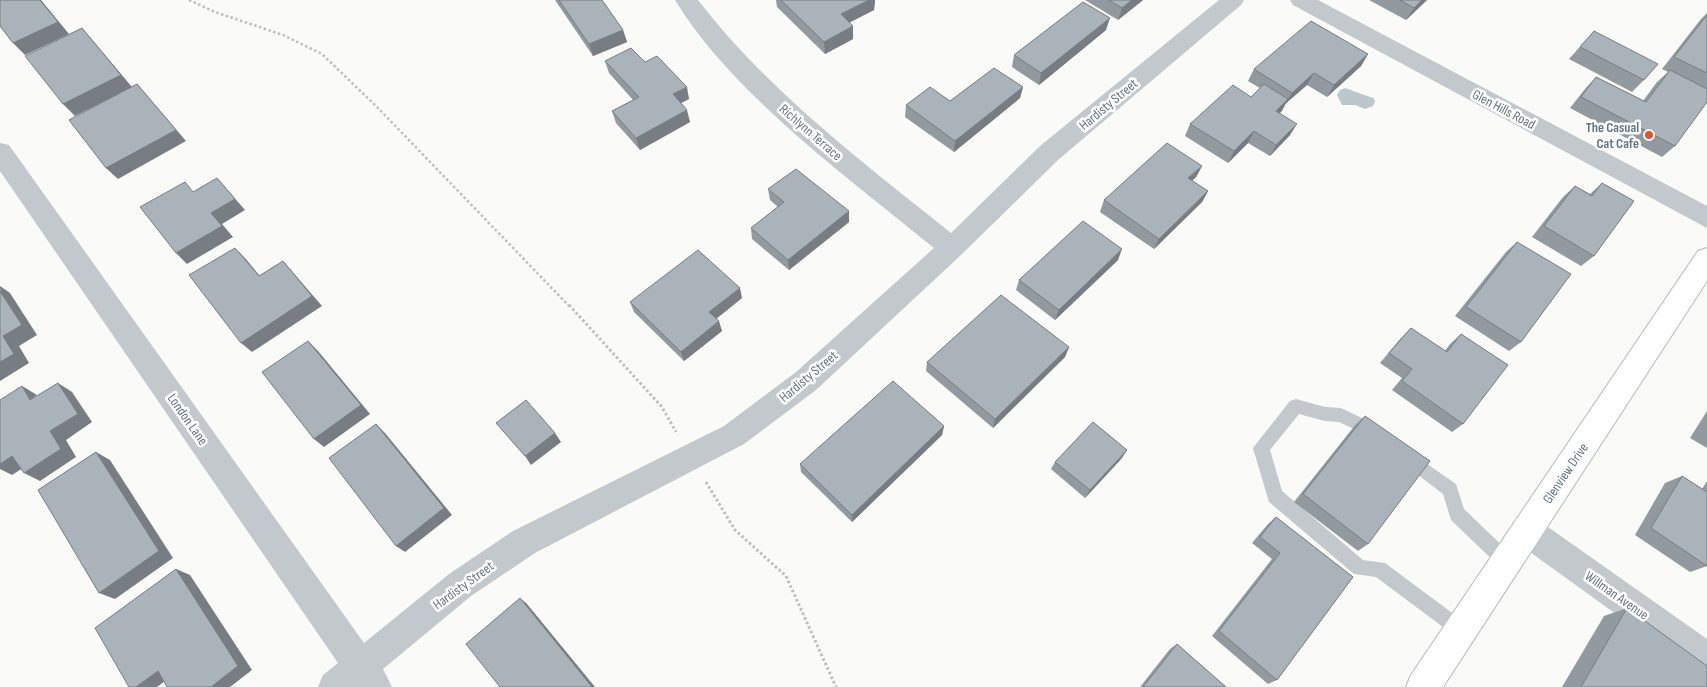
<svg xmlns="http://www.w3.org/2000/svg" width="1707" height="687" font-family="'Sofia Sans Condensed',sans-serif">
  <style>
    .water { fill: #bbc7cb }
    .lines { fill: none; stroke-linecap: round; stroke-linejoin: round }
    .secondary-casing { stroke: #b3babf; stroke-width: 2 }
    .path-far1 { stroke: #bbbfc2; stroke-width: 2.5; stroke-dasharray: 2.5 2.5; stroke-linecap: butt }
    .path { stroke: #bbbfc2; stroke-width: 3; stroke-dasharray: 2.5 2.5; stroke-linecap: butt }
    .service { fill: #c3c8cc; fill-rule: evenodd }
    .minor { fill: #c3c8cc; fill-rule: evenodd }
    .secondary { fill: #fff; fill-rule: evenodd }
    .wall { fill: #929a9f }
    .shaded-wall { fill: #777d82 }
    .building { fill: #aab3b9; stroke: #777d82 }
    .poi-dot { fill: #e4572e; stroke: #fff; stroke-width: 2 }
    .labels { text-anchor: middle; stroke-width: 5; stroke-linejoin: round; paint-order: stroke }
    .street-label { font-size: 14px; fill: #657683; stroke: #fff }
    .poi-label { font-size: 14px; font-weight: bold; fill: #657683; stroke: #fff; text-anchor: end }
  </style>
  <rect width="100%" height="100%" fill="#fafaf8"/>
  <polygon class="water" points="1345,88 1373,98 1375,101 1373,106 1365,109 1355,105 1342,105 1337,95 1340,90"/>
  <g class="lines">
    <g class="secondary-casing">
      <polygon id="secondary" points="1707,248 1707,281 1443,687 1406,687 1411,675 1698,251"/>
    </g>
    <polyline class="path-far1" points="189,0 215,12 283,35 322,54 378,108 570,307"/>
    <g class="path">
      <polyline points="569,305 662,407 676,432"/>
      <polyline points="706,482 735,530 786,576 836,687"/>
    </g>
    <g class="service">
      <polygon points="1296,399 1325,407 1341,408 1381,427 1383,432 1381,437 1375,439 1339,422 1325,421 1299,414 1270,450 1282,491 1363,560 1385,563 1467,624 1470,630 1467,636 1461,639 1455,636 1376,577 1354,574 1269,502 1253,448 1290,401"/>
      <polygon points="1407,450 1456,484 1464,509 1513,556 1516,562 1513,568 1507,570 1501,568 1451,520 1443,494 1401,462 1399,457 1401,452"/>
    </g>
    <g class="minor">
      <path d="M675 0H698C769 92 861 161 951 233L1040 146 1219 0H1244L1241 5 1058 160 961 255 816 390 744 444 535 553 471 596 383 669 392 687H318L323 675 338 663 0 171V143L9 145 364 643 449 574 513 531 724 426 796 372 934 248C849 178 733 95 675 0Z"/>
      <polygon points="1290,0 1318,0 1707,206 1707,228 1293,5"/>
      <polygon points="1527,516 1538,520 1707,639 1707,675 1695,671 1516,542 1512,531 1516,520"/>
    </g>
    <use href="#secondary" class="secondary"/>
  </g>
  <g class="wall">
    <polygon points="555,0 602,0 623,30 627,42 593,56"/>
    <polygon points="776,0 875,0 874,10 849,22 853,39 825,54 777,7"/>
    <polygon points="1085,0 1143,0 1118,20"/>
    <polygon points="1369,0 1427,0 1406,20"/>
    <polygon points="1707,13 1707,102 1675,146 1662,157 1570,108 1585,89 1596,77 1643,101 1657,82 1668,72 1662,69 1701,19"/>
    <polygon points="1106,30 1039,85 1012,67 1014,55"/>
    <polygon points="1594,31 1644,80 1632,92 1569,59"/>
    <polygon points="1368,54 1361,66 1327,97 1307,85 1285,104 1279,113 1290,135 1270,156 1248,143 1228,163 1185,136 1190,124 1251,97 1260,88 1248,81 1254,69"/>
    <polygon points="605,61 645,62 689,99 681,103 690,122 640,150 616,123 612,111 633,100 609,73"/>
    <polygon points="1023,87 1020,98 954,152 905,117 906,105 950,101"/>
    <polygon points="1202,166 1196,177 1192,181 1208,191 1202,202 1154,249 1100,212 1104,200"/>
    <polygon points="1602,183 1594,256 1581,266 1532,237 1563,197 1575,186 1590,194"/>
    <polygon points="768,189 849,222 789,270 752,239 751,228 778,207 770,200"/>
    <polygon points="1517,242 1521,342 1509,351 1455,316 1506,252"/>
    <polygon points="1118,260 1055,320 1016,290 1019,280"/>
    <polygon points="742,298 716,319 722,331 684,361 634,312 630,302"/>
    <polygon points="1411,328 1445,351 1450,344 1461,334 1463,424 1452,432 1392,390 1402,378 1380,363 1401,338"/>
    <polygon points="1069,347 1065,357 993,428 926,371 927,362"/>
    <polygon points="1707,411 1707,448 1690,438"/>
    <polygon points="1365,416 1368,544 1358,551 1294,502 1356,424"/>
    <polygon points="944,426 942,435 852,522 801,472 800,464"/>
    <polygon points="1122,458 1085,498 1051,469 1055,462"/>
    <polygon points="1682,476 1702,489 1707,481 1707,566 1690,572 1635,535 1665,483"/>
    <polygon points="1276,517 1353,577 1277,680 1268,684 1212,636 1272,559 1252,543 1268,524"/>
    <polygon points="1627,608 1707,687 1562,687 1604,616"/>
    <polygon points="1177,644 1226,687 1140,687 1170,649"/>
  </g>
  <g class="shaded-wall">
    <polygon points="40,0 41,0 69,34 25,55 13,43"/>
    <polygon points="869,0 875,0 874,10 841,27 841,14"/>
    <polygon points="1132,0 1143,0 1118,20 1122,8"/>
    <polygon points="1422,0 1427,0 1406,20 1414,8"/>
    <polygon points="1110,18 1106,30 1039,85 1041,73"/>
    <polygon points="853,26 853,39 825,54 824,42"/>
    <polygon points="82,28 132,87 75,116 63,104"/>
    <polygon points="623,30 627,42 593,56 589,44"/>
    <polygon points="1368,54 1361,66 1327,97 1334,85"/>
    <polygon points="1314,73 1307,85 1285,104 1292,93"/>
    <polygon points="137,84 186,141 118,179 106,168"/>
    <polygon points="687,87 689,99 675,106 673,94"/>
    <polygon points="1023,87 1020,98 954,152 955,141"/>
    <polygon points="1288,99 1282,111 1270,123 1276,111"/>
    <polygon points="687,110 690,122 640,150 636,138"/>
    <polygon points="1297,124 1290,135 1270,156 1276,145"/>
    <polygon points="1254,131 1248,143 1228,163 1234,151"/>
    <polygon points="1202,166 1196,177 1183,189 1188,178"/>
    <polygon points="217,178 245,210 222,224 233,237 187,264 176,253 211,213"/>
    <polygon points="1208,191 1202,202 1154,249 1159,239"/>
    <polygon points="849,211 849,222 789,270 788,260"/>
    <polygon points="235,248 245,258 269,287 259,276"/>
    <polygon points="1122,249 1118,260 1055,320 1059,310"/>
    <polygon points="283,261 322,306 252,352 241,343"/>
    <polygon points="0,286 10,293 37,335 19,346 29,363 0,381 0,362 3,336"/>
    <polygon points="740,288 742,298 712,322 709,312"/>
    <polygon points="719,321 722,331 684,361 681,352"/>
    <polygon points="308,341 318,351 370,414 324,447 314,439"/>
    <polygon points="1069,347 1065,357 993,428 995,419"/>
    <polygon points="58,383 72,392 92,422 66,440 76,457 40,481 24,473 50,431"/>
    <polygon points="22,386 37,395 30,400"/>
    <polygon points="376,424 385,433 452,515 405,552 396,546"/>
    <polygon points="944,426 942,435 852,522 852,515"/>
    <polygon points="555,433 561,442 531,465 525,456"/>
    <polygon points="1127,450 1122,458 1085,498 1090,490"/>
    <polygon points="96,452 110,460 173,558 115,599 99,593"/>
    <polygon points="12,456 29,464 12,475 0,469 0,464"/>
    <polygon points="176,569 190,575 252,670 230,687 211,687"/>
    <polygon points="520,598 527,604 595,687 592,687"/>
    <polygon points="158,671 173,675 157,687 136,687"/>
  </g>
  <g class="building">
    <polygon points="0,0 40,0 58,22 13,43 0,26"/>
    <polygon points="559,0 602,0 623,30 589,44"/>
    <polygon points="781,0 869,0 841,14 853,26 824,42"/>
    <polygon points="1109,0 1132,0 1122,8"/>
    <polygon points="1400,0 1422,0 1414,8"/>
    <polygon points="1083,2 1110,18 1041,73 1014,55"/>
    <polygon points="1707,15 1707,73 1674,57"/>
    <polygon points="1311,21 1368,54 1334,85 1314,73 1292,93 1254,69"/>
    <polygon points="82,28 121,75 63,104 25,56"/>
    <polygon points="1594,31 1658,64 1644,80 1580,47"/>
    <polygon points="631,48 645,62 657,56 687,87 673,94 687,110 636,138 612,111 639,97 605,61"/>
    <polygon points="994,68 1023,87 955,141 906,105 930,87 950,101"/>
    <polygon points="1670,70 1707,89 1707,102 1675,146 1581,97 1596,77 1646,102"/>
    <polygon points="137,84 176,130 106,168 69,120"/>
    <polygon points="1264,84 1288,99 1276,111 1297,124 1276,145 1254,131 1234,151 1190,124 1233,85 1251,97"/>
    <polygon points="1167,143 1202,166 1188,178 1208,191 1159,239 1104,200"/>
    <polygon points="796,169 849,211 788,260 751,228 784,202 768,189"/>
    <polygon points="217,178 235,199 211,213 222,226 176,253 140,207 185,182 193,192"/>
    <polygon points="1602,183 1634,201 1594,256 1544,226 1575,186 1592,196"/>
    <polygon points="1083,221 1122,249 1059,310 1019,280"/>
    <polygon points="1517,242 1571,274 1521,342 1466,307"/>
    <polygon points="235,248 259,276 283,261 312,296 241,343 189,275"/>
    <polygon points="698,250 740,288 709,312 719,321 681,352 630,302"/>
    <polygon points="0,291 22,325 3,336 14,354 0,362"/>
    <polygon points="1001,295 1069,347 995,419 927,362"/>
    <polygon points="1411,328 1447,352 1461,334 1508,365 1463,424 1402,381 1412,369 1389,353"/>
    <polygon points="308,341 361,405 314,439 262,372"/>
    <polygon points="893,381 944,426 852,515 800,464"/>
    <polygon points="58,383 78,414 50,431 61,449 24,473 12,456 0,464 0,400 22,386 30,400"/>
    <polygon points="526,400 555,433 525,456 496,423"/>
    <polygon points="1365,416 1430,461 1368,544 1303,494"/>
    <polygon points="1093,422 1127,450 1090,490 1055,462"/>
    <polygon points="376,424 444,508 396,546 329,458"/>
    <polygon points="96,452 159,551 99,593 38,490"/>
    <polygon points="1682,476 1707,492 1707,566 1651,528"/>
    <polygon points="1276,517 1353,577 1277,680 1219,631 1280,553 1260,537"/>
    <polygon points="176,569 238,666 211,687 167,687 158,671 136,687 129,687 95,628"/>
    <polygon points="520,598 592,687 500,687 466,644"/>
    <polygon points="1627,608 1707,666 1707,687 1581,687"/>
    <polygon points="1177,644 1226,687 1143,687"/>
  </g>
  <circle class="poi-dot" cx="1649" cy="135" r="5"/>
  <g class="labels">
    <g class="street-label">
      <text transform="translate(1108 104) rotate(-40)" y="5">Hardisty Street</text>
      <text transform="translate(1504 109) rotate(28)" y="5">Glen Hills Road</text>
      <text transform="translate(811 132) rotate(41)" y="5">Richlynn Terrace</text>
      <text transform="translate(808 376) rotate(-40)" y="5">Hardisty Street</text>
      <text transform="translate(188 419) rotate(55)" y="5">London Lane</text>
      <text transform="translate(1565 473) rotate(-56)" y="5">Glenview Drive</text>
      <text transform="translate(463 585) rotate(-36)" y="5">Hardisty Street</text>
      <text transform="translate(1617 595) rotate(35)" y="5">Willman Avenue</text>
    </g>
    <g class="poi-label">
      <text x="1639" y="132">The Casual<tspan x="1639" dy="16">Cat Cafe</tspan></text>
    </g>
  </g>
</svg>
